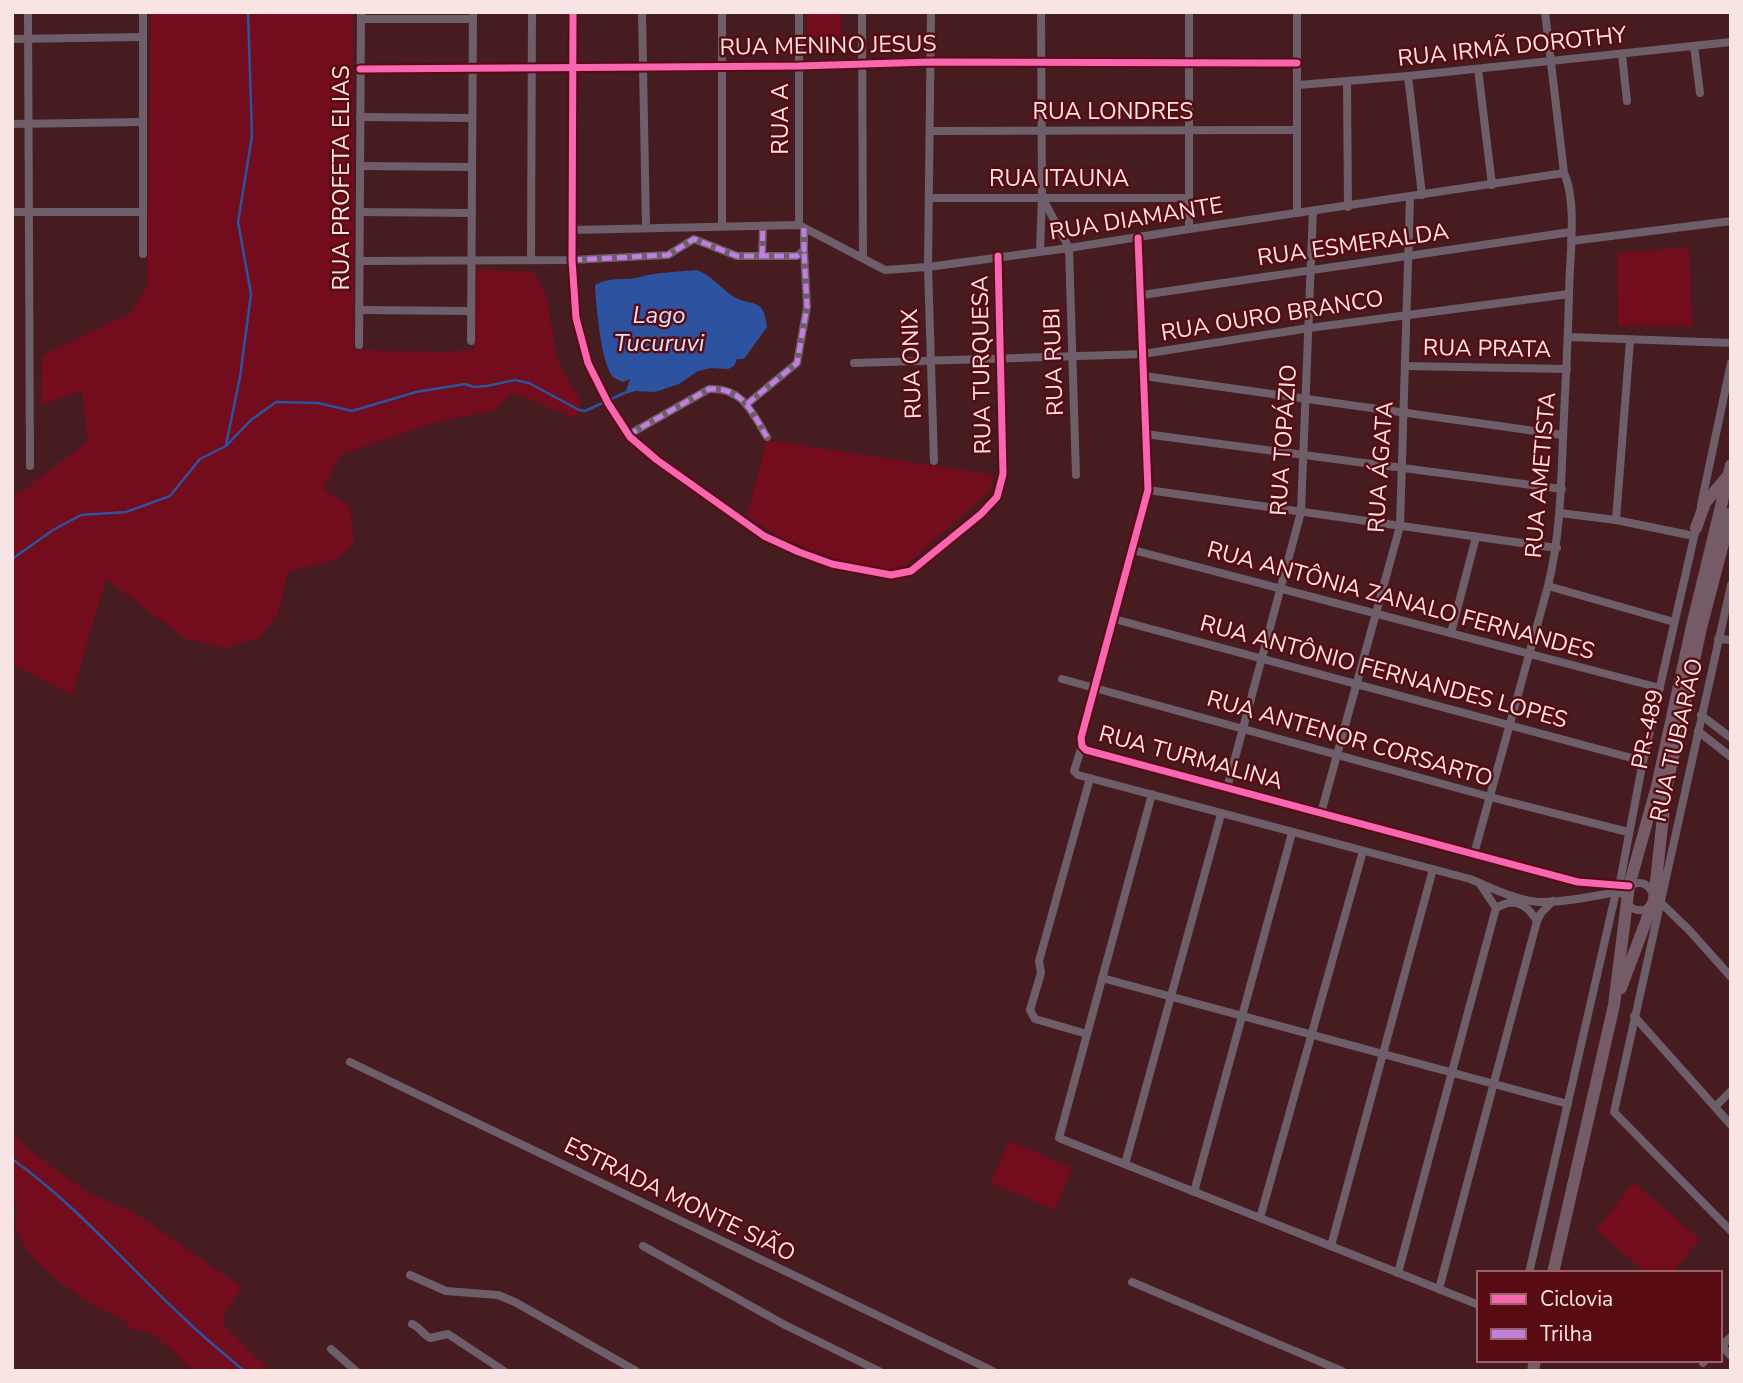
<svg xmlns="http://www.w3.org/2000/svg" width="1743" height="1383" font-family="'Nunito Sans',sans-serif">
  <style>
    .green { fill: #730c1c }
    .water { fill: #2d53a0 }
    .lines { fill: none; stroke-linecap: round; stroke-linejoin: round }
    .stream { stroke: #2d53a0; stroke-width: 2.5 }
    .street { stroke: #6e5e6a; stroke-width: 8 }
    .primary { stroke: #755b68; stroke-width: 12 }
    .quiet { stroke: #c07fdc; stroke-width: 5; stroke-dasharray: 10 5; stroke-linecap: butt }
    .cycleway-casing { stroke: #580b13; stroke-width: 11 }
    .cycleway { stroke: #f766af; stroke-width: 7 }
    .labels { text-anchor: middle; stroke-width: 5; stroke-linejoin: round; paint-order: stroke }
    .street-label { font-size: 23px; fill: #f8e5e3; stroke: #580b13 }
    .water-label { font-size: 24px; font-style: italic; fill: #d7e4fc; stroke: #580b13 }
  </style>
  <rect width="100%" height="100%" fill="#461c21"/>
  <g class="green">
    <polygon points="151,12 353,12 354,350 446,352 474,349 477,269 533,272 546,294 557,360 581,402 578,419 512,393 495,410 434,423 340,455 323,489 350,506 354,544 333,561 288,571 278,614 260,637 225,648 186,639 106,579 72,695 12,664 12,494 21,492 88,441 82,391 41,405 42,355 131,313 147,286"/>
    <polygon points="807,12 841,12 841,37 807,38"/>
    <polygon points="1689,247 1692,326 1618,326 1617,253"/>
    <path d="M767 440 994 475 989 492 906 565C880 581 802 547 775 534 765 529 756 521 747 515Z"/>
    <path d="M12 1131 24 1146 88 1193 132 1211 242 1287 224 1314 223 1324 270 1371H194C177 1359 156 1326 131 1330 126 1318 112 1315 101 1309 75 1296 16 1254 15 1222 15 1217 17 1211 18 1206L12 1203Z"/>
    <polygon points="1009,1141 1072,1168 1055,1210 991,1183"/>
    <polygon points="1634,1183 1700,1239 1671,1273 1647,1273 1596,1230"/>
  </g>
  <path class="water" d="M697 270C712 275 723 292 738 299 744 302 754 302 759 306 765 311 766 320 767 327L744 359H737L734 366 728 369 711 368 698 371 679 384 655 392 635 391 620 396 619 394 626 391 630 379 623 382C623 382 614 378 613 377 601 364 596 304 595 285 612 276 625 281 640 277 659 272 677 272 697 270Z"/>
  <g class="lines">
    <g class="stream">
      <polyline points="226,445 240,377 251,294 238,222 252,136 248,12"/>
      <polyline points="12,559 53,530 81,515 126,512 170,496 200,459 226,446 251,420 276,402 318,403 352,411 416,392 465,384 474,387 487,386 515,380 529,383 579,410 585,411 622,394"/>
      <path d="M12 1159C78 1206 128 1267 187 1321 205 1339 225 1354 244 1371"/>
    </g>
    <g class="street">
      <polyline points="28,12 30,466"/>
      <polyline points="573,12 572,260 576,318 588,363 608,403 630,437 657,460 764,536 799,552 832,564 891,575 911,571 981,514 997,497 1003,474 998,256"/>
      <polyline points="642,12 646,228"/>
      <polyline points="799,12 799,225"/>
      <polyline points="862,12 863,258"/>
      <polyline points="931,12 928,267 934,461"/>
      <polyline points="1297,12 1297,213"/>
      <polyline points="361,19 473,19"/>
      <polyline points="12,39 143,37"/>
      <polyline points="1694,46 1700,93"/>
      <polyline points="1622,55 1627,101"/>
      <polyline points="360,69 799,66 930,62 1297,63"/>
      <polyline points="1478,69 1492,185"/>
      <polyline points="1408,76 1422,195"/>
      <polyline points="1347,82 1348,207"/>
      <polyline points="1298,85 1408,76 1731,42"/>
      <polyline points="360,117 472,118"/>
      <polyline points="12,124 142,122"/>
      <polyline points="930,131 1297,130"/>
      <polyline points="360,166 472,167"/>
      <polyline points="1042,197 1069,248 1076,475"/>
      <polyline points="930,198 1188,198"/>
      <polyline points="12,212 142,212"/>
      <polyline points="360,212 472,213"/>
      <polyline points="722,226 722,12"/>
      <polyline points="1189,229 1189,12"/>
      <polyline points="572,230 799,225 885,270 928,267 1069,248 1189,229 1564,173"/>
      <polyline points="1138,238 1148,490 1081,738 1082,746 1086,750 1578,882 1629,886"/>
      <polyline points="1571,241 1731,221"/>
      <polyline points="1040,251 1042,197 1041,12"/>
      <polyline points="143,254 143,12"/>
      <polyline points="762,256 763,226"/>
      <polyline points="531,260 532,12"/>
      <polyline points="360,261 572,260 668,255 694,239 737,256 797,256 804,250 804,228"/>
      <polyline points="1142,295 1571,232"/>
      <polyline points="359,310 471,311"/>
      <polyline points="1569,337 1731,343"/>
      <polyline points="471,341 473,12"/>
      <polyline points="359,345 361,12"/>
      <polyline points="854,363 1143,354 1309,328 1569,294"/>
      <polyline points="1405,366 1567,369"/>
      <polyline points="1144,376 1563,435"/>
      <polyline points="747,404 797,363 807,307 804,250"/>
      <polyline points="1145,434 1562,489"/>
      <path d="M628 435 709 389C742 387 752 412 767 437"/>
      <polyline points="1148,490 1557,548"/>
      <polyline points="1701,505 1731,363"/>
      <polyline points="1560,513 1616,520 1694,536"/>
      <polyline points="1616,520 1630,340"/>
      <polyline points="1133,550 1660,688"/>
      <polyline points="1731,585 1614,1112 1731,1231"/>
      <polyline points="1548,586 1674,622"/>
      <polyline points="1114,619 1643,761"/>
      <polyline points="1451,633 1476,537"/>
      <polyline points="1718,639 1731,640"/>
      <polyline points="1062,679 1490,797 1628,832"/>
      <polyline points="1701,715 1731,738"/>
      <polyline points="1698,731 1731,757"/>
      <path d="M1082 746 1074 771 1078 775 1470 879C1492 888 1515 900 1539 902 1559 903 1596 896 1616 892L1624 894 1629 886C1642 879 1652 885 1654 900L1660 902 1689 930 1731 977"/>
      <polyline points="1227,788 1301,512 1313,211"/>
      <polyline points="1152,794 1059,1138 1479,1305"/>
      <polyline points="1321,813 1400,526 1410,197"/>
      <path d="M1474 854 1548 586C1560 537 1561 489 1563 438 1565 390 1568 343 1569 295 1569 261 1578 203 1564 173L1545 12"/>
      <polyline points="1480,884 1496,908"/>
      <polyline points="1619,887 1643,761 1697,524"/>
      <path d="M1626 902C1630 909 1638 911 1645 910L1650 905"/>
      <polyline points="1102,978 1568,1104"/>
      <polyline points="1634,1016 1731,1125"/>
      <polyline points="1087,1034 1035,1019 1030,1010 1041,973 1039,961 1090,778"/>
      <polyline points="350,1062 993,1371"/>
      <polyline points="1715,1107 1731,1091"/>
      <polyline points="1125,1164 1221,814"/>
      <polyline points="1194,1192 1292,833"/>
      <polyline points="1260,1218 1363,851"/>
      <polyline points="643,1246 785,1325 879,1371"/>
      <polyline points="1331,1246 1433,869"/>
      <path d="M1398 1273 1496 908C1514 897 1527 904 1537 921"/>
      <polyline points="1529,1273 1616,892"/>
      <polyline points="410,1275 446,1291 498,1295 515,1302 636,1371"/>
      <polyline points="1132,1282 1342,1371"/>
      <polyline points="1439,1289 1537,921 1541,913 1553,901"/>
      <path d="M412 1324C420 1327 422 1334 430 1338L448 1334 504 1371"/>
      <polyline points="1722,1346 1731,1356"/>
      <polyline points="1720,1347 1731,1337"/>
      <polyline points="331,1349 356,1371"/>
      <polyline points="1703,1363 1706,1360"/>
    </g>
    <g class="primary">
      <polyline points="1696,528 1705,503 1726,478"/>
      <polyline points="1621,988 1654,900 1666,789 1701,628 1731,513"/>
      <polyline points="1553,1273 1614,1005 1629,886 1657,786 1692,626 1731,465"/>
      <polyline points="1533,1371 1535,1360"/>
    </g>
    <g class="quiet">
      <polyline points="762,256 763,226"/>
      <polyline points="572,260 668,255 694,239 737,256 797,256 804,250 804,228"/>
      <polyline points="747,404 797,363 807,307 804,250"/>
      <path d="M628 435 709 389C742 387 752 412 767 437"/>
    </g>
    <g class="cycleway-casing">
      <g id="cycleway">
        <polyline points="573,12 572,260 576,318 588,363 608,403 630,437 657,460 764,536 799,552 832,564 891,575 911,571 981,514 997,497 1003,474 998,256"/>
        <polyline points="360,69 799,66 930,62 1297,63"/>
        <polyline points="1138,238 1148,490 1081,738 1082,746 1086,750 1578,882 1629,886"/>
      </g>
    </g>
    <use href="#cycleway" class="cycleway"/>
  </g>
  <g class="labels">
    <g class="street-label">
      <text transform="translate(828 45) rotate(-1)" y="8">RUA MENINO JESUS</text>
      <text transform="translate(1512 46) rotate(-6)" y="8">RUA IRMÃ DOROTHY</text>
      <text x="1113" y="119">RUA LONDRES</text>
      <text transform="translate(780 119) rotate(-90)" y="8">RUA A</text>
      <text transform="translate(341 178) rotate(-90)" y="8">RUA PROFETA ELIAS</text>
      <text x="1059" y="186">RUA ITAUNA</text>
      <text transform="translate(1136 218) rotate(-9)" y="8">RUA DIAMANTE</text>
      <text transform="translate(1353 244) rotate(-8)" y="8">RUA ESMERALDA</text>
      <text transform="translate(1272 315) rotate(-9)" y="8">RUA OURO BRANCO</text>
      <text transform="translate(1487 348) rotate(1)" y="8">RUA PRATA</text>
      <text transform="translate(1053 362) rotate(-92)" y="8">RUA RUBI</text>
      <text transform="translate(911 364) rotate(-92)" y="8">RUA ONIX</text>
      <text transform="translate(981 365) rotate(-91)" y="8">RUA TURQUESA</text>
      <text transform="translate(1283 440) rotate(-86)" y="8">RUA TOPÁZIO</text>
      <text transform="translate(1380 467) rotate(-86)" y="8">RUA ÁGATA</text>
      <text transform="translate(1540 475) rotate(-85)" y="8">RUA AMETISTA</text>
      <text transform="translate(1401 600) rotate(15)" y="8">RUA ANTÔNIA ZANALO FERNANDES</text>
      <text transform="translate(1384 671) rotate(15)" y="8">RUA ANTÔNIO FERNANDES LOPES</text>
      <text transform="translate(1647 729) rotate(-78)" y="8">PR-489</text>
      <text transform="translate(1350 738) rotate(16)" y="8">RUA ANTENOR CORSARTO</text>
      <text transform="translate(1676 740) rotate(-77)" y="8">RUA TUBARÃO</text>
      <text transform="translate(1191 757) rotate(15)" y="8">RUA TURMALINA</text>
      <text transform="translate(680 1199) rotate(26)" y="8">ESTRADA MONTE SIÃO</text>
    </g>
    <g class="water-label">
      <text x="659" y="323">Lago<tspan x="659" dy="28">Tucuruvi</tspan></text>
    </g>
  </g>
  <rect width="1743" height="1383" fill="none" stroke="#f8e5e3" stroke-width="28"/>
  <rect x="1477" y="1271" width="245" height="91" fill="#580b13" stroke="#986266" stroke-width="2"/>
  <rect x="1491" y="1294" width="35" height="10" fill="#f766af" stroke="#986266" stroke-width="2"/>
  <text x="1540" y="1306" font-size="21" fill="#f8e5e3">Ciclovia</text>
  <rect x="1491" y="1329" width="35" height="10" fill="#c07fdc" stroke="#986266" stroke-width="2"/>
  <text x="1540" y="1341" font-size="21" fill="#f8e5e3">Trilha</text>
</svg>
